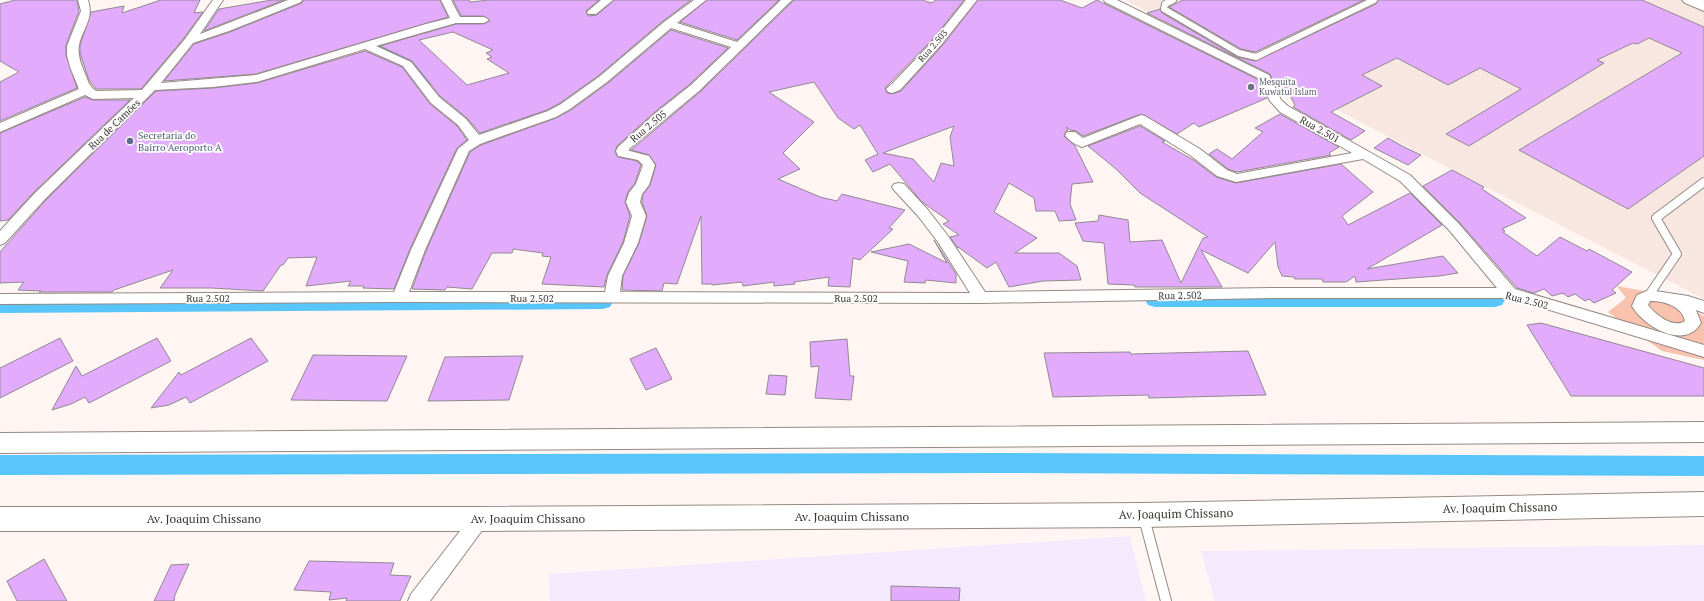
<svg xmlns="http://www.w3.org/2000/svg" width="1704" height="601" font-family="'PT Serif',serif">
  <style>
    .built { fill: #f8e7e0 }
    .industrial { fill: #f5e9fe }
    .green { fill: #f9c2ad }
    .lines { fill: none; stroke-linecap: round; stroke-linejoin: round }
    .canal { fill: #58c6fb; fill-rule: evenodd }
    .building { fill: #e3abfc; stroke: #908993; fill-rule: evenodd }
    .service-far2-casing { stroke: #958984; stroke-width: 8 }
    .service-far1-casing { stroke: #958984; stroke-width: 10 }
    .service-casing { stroke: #958984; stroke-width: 12 }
    .minor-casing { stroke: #958984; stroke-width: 2 }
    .secondary-casing { stroke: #958984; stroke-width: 2 }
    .primary-casing { stroke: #958984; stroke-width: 2 }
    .service-far2 { stroke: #fff; stroke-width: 6 }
    .service-far1 { stroke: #fff; stroke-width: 8 }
    .service { stroke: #fff; stroke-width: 10 }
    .minor { fill: #fff; fill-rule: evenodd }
    .secondary { fill: #fff; fill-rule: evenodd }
    .primary { fill: #fff; fill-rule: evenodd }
    .worship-dot { fill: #6b7280; stroke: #fff; stroke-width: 1.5 }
    .service-dot { fill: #5c6f8a; stroke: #fff; stroke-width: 1.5 }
    .labels { text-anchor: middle; stroke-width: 3.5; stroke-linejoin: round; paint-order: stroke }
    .far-street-label { font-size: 9px; fill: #393432; stroke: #fff }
    .far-worship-label { font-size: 9px; fill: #5b616d; stroke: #fff; text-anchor: start }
    .street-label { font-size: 10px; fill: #393432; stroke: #fff }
    .service-label { font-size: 10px; fill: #4e5e75; stroke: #fff; text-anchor: start }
    .near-street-label { font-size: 12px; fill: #393432; stroke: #fff }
  </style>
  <rect width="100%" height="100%" fill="#fff6f3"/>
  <polygon class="built" points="1125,0 1704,0 1704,299 1478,183"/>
  <g class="industrial">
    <polygon points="1130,536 1146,601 550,601 549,574"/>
    <polygon points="1704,545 1704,601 1215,601 1201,551"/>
  </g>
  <polygon class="green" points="1617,286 1666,295 1704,316 1704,360 1662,351 1608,312 1626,298"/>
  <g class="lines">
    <g class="canal">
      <path d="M373 41 412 56 434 82 432 85C415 90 413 69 401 62 391 56 378 53 368 48L366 45 368 42Z"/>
      <polygon points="1155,293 1495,293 1502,295 1505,300 1502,305 1495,307 1155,307 1148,305 1145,300 1148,295"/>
      <polygon points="603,295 610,297 613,302 610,307 603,309 0,313 0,299"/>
      <polygon points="998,453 1704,456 1704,476 998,473 0,475 0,455"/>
    </g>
  </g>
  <g class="building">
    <polygon points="15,0 77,0 79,11 66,45 66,55 77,88 0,121 0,82 19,72 0,61 0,4"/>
    <polygon points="161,0 200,0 194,13 203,12 184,38 141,89 96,89 89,80 80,53 80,45 91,12 124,6 122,13"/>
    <polygon points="272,0 284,0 204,31 219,9"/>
    <polygon points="303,0 440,0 448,17 256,74 164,81 194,44 230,32 302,3"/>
    <path d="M453 0H469L470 2 489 0H599L586 11 588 16 597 15 614 0H691L663 21 598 76 560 103 547 110 480 133 467 118 440 96 412 61 380 46 456 24H484L490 21 484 16H461ZM453 32 493 50 486 53 492 57 487 59 509 73 467 85 419 40Z"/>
    <polygon points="707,0 779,0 737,40 680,22"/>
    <path d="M794 0H922L932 3 935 0H964L932 40 885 88 887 93 892 94 901 91 942 46 978 0H1060L1082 8 1097 0 1259 80 1267 98 1199 127 1194 123 1177 134 1141 114 1083 136 1076 131 1070 130 1066 127 1068 130 1066 131 1064 136 1075 146 1093 182 1072 184 1070 204 1076 220 1059 221 1055 211H1036L1034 198 1009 183 994 212 1037 238 1015 253H1059L1077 266 1081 280 1043 281 1009 287 996 262 987 268 958 247V248L950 237 959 235 943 224 949 221 922 202 890 164 873 172 865 160 878 154 860 125 854 129 838 118 814 82 769 92 814 122 783 153 800 169 778 179 820 197 837 201 842 194 905 210 889 228 893 229 860 260 853 258 850 287 828 286 829 277 794 282 795 284 774 286V282L743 286 742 282 712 285V284H702L701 216 677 284 664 283 662 291 622 290 623 276 639 243 647 216 642 202 643 195 650 185 656 165 649 155 631 150 700 92ZM954 126 950 137 954 166 941 163 934 182 913 159 883 153Z"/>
    <polygon points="1183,0 1364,0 1255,52 1241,49 1169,7"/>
    <polygon points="1378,0 1642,0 1704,27 1704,156 1628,209 1519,150 1682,53 1649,38 1637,44 1633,43 1597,60 1604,63 1469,146 1446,134 1521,89 1480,68 1448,85 1397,58 1362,75 1382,86 1331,112 1365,131 1351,140 1293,107 1295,105 1287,90 1279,93 1270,74 1147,13 1160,9 1162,13 1237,57 1255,61 1376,4"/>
    <polygon points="671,30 728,48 690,84 656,111 617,146 615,152 618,157 637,161 641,165 635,183 628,192 625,202 630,216 623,242 607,275 604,287 542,284 551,257 542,256 543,253 513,249 512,253 492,253 472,289 447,287 445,290 412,289 426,251 470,152 481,145 556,118 571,110 608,83"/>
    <polygon points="365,51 402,67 430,104 457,126 467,140 457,148 410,249 394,289 363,288 364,286 348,286 351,281 306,286 317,257 288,258 283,265 281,265 263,291 212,288 160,288 173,270 114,290 112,292 39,292 41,291 18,290 24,282 0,283 0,252 46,200 156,91 213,88 257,83"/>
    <polygon points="85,97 93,100 130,100 34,192 8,220 0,221 0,133"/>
    <polygon points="1280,114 1339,147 1329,153 1331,155 1237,172 1228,169 1209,154 1217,149 1232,159 1263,132 1255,128"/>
    <polygon points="1140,126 1165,141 1162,142 1195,161 1216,177 1236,183 1341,164 1373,192 1342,216 1348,225 1410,193 1442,225 1367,269 1443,256 1458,273 1439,276 1356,282 1355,276 1346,282 1323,282 1322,279 1295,279 1294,277 1282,276 1278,267 1275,242 1248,273 1201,250 1222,287 1135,287 1134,285 1108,284 1104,243 1083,241 1075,223 1098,221 1099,215 1128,220 1130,242 1162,240 1181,283 1203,238 1208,237 1140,193 1116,169 1088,146"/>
    <polygon points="1388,138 1404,147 1421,155 1408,165 1374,148"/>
    <polygon points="1452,170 1484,187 1482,189 1526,218 1502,229 1505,231 1503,232 1537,256 1560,237 1587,251 1589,249 1632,272 1612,290 1616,293 1594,303 1589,299 1585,301 1575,294 1568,297 1563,293 1552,296 1544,289 1534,293 1517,288 1460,223 1423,186"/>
    <polygon points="934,240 956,274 956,283 926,280 925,283 904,282 908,261 871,252 909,244 947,263"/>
    <polygon points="1541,323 1704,368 1704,396 1571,396 1527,325"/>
    <polygon points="60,338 73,361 0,398 0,368"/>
    <polygon points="157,338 171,361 89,403 85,397 71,404 52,410 76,366 82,376"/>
    <polygon points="251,338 268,361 190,403 186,397 169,405 151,408 179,372 181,375"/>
    <polygon points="847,339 850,376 854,376 851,400 815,398 819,366 811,367 810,342"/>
    <polygon points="656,348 672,379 646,390 630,359"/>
    <polygon points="1248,351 1266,395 1149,398 1148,395 1053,397 1044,353 1130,352 1131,354"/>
    <polygon points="313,355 407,356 387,401 291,400"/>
    <polygon points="523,356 509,400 428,401 445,357"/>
    <polygon points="769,375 787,376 785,395 766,394"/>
    <polygon points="44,559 67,601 17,601 7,581"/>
    <polygon points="309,561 394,563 390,575 411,576 400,601 346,601 347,598 329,600 331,592 294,590"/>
    <polygon points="189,564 175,595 174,601 154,601 171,565"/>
    <polygon points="891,586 960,588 959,601 891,601"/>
  </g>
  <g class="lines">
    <g class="service-far2-casing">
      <polyline id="service-far2" points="1173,0 1165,4 1164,9 1239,53 1256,57 1374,0"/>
    </g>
    <g class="service-far1-casing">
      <polyline id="service-far1" points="1649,295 1677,254 1656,218 1704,182"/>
    </g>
    <g class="service-casing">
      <polyline id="service" points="1144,518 1166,601"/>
    </g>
    <g class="minor-casing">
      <g id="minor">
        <path d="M78 0H88C94 20 83 27 79 45 77 55 82 67 86 76 88 82 90 87 96 91L142 90 185 39 213 0H223L200 34 288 0H302L301 2 229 31 193 43 161 83 256 75 426 24 450 18 441 0H451L460 17H484L489 20 484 23H456L376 46 411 62 439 97 466 119 479 135 548 111 561 104 599 77 664 22 694 0H706L677 23 737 42 781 0H792L699 91 629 149V151H630L649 156 655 165 649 185 642 194 640 202 646 216 638 243 622 276 620 292 970 293 938 242 918 216 894 190 892 187 894 184 899 183 904 184 928 210 948 236 985 292 1276 288H1497L1449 230 1400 181 1363 159 1236 182 1217 176 1190 155 1140 124 1082 147C1076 145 1068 140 1065 135L1067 132H1075L1083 138 1141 115 1145 116 1200 149 1227 170 1237 174 1352 153 1280 112 1270 101 1260 79 1105 2 1104 0H1117L1269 75 1281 100 1288 106 1410 175 1459 224 1515 289 1704 345V357L1510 298H1276L981 303 399 302 0 304V294L394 292 411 250 458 149 469 140 458 125 431 103 403 66 365 49 257 82 213 87 155 90 45 199 5 243 0 245V231L35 193 134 98 93 99 85 95 0 132V123L79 89 70 67 67 55V46L81 11ZM671 28 731 47 691 85 657 112 618 147 616 151 618 156 638 160 643 165 636 184 629 193 626 202 632 216 624 243 608 276 605 292H409L425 250 469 151 480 144 556 117 570 109 607 82Z"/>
        <polygon points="601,0 613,0 596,14 588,14 587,12"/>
        <polygon points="966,0 977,0 941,45 900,90 892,93 888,92 886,89 892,84 933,41"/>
        <path d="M1649 290 1688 296 1704 301V313L1696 310 1701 323C1685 351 1643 326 1632 306L1637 295ZM1650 301C1664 301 1682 306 1685 321 1673 329 1655 314 1648 305Z"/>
        <polygon points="480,511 486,513 489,519 486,525 430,601 408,601 411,594 474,513"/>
      </g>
    </g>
    <g class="secondary-casing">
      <polygon id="secondary" points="1682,0 1704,0 1704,11 1685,3"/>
    </g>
    <g class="primary-casing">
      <g id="primary">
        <polygon points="1704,422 1704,442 0,453 0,433"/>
        <polygon points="1704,492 1704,516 1143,527 480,531 0,531 0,507 480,507 1143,503"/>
      </g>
    </g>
    <use href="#service-far2" class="service-far2"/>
    <use href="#service-far1" class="service-far1"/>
    <use href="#service" class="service"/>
    <use href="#minor" class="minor"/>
    <use href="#secondary" class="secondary"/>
    <use href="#primary" class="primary"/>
  </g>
  <circle class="worship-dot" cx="1251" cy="87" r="4"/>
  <circle class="service-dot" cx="130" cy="141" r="4"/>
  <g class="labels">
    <g class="far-street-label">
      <text transform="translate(933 46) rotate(-49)" y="3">Rua 2.503</text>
    </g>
    <g class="far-worship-label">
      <text x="1259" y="85">Mesquita<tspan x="1259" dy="10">Kuwatul Islam</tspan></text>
    </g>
    <g class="street-label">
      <text transform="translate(114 124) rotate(-44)" y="4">Rua de Camões</text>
      <text transform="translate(648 126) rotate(-40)" y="4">Rua 2.505</text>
      <text transform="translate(1320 129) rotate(29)" y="4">Rua 2.501</text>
      <text transform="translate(1180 295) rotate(-1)" y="4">Rua 2.502</text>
      <text x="208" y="302">Rua 2.502</text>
      <text x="532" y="302">Rua 2.502</text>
      <text x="856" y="302">Rua 2.502</text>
      <text transform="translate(1527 300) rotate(14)" y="4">Rua 2.502</text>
    </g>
    <g class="service-label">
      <text x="138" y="139">Secretaria do<tspan x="138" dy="12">Bairro Aeroporto A</tspan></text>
    </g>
    <g class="near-street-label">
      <text transform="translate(1500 508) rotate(-1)" y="4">Av. Joaquim Chissano</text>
      <text transform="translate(1176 514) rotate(-1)" y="4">Av. Joaquim Chissano</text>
      <text x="852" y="521">Av. Joaquim Chissano</text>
      <text x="204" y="523">Av. Joaquim Chissano</text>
      <text x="528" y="523">Av. Joaquim Chissano</text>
    </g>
  </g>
</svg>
